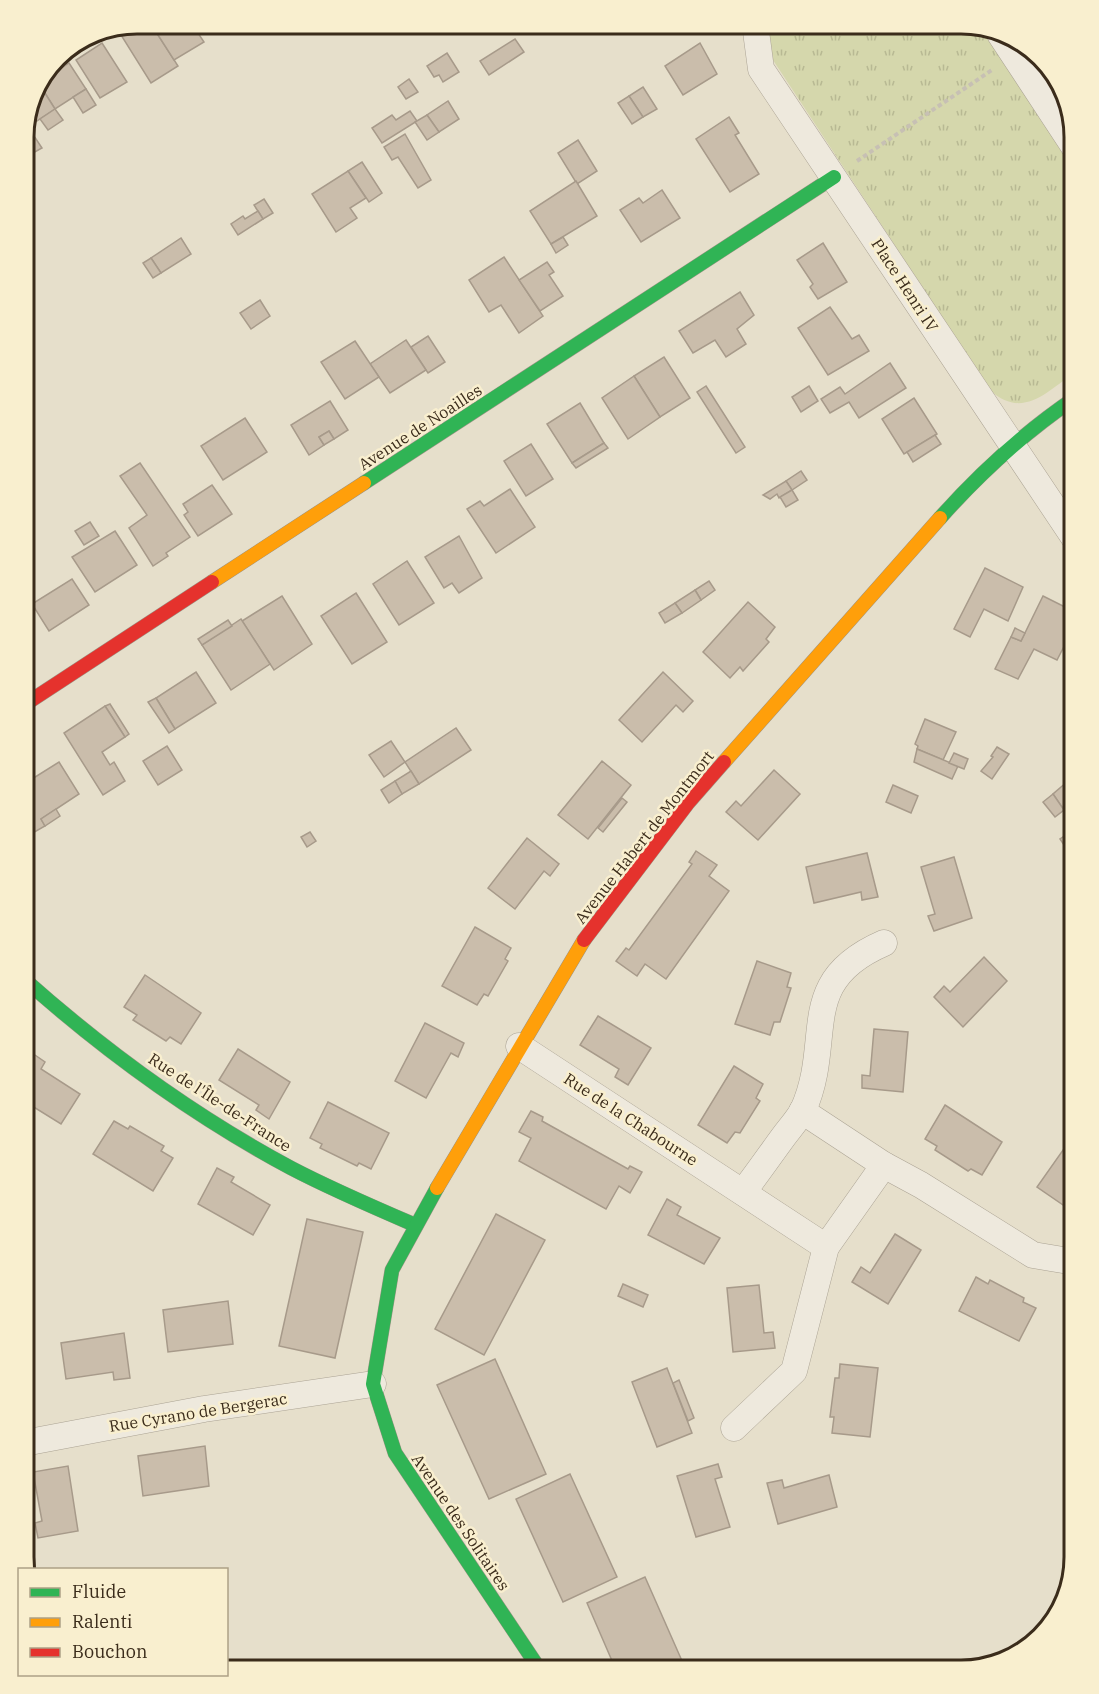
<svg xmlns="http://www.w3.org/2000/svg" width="1099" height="1694" font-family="'IBM Plex Serif',serif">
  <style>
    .park { fill: url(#park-tufts) }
    .building { fill: #cabdab; stroke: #a79a8a; stroke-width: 1.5 }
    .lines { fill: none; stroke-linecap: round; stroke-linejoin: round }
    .street-casing { stroke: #aba394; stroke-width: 27 }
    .fast-casing { stroke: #9b9385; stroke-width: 15 }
    .slow-casing { stroke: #9b9385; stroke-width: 15 }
    .jam-casing { stroke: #9b9385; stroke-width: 15 }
    .path { stroke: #c7c0b4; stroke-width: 4; stroke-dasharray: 4.5 3; stroke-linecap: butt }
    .street { stroke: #eee9dd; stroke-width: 26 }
    .fast { stroke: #30b455; stroke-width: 14 }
    .slow { stroke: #ff9f0a; stroke-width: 14 }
    .jam { stroke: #e5322d; stroke-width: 14 }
    .labels { text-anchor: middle; stroke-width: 5; stroke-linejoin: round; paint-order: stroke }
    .street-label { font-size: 16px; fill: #3b2c1b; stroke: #f9efcf }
    .rim { fill: none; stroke: #3b2c1b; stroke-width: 3 }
  </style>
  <defs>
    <pattern id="park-tufts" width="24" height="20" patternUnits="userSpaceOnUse" patternTransform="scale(1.5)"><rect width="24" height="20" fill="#d5d7ac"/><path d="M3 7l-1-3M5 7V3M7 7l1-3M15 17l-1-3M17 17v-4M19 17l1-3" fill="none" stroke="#b8b993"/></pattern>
  </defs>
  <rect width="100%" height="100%" fill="#e6dfcb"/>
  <path class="park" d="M767 24H969L984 29 1075 166V372C1047 392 1022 420 990 390L771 57Z"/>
  <g class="building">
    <polygon points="137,24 151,24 178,66 151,83 121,35"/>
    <polygon points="151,24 192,24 204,42 174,60"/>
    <polygon points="515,39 524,52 489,75 480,61"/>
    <polygon points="102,43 127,82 100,98 76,60"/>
    <polygon points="700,43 717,74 683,95 665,66"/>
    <polygon points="447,53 459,72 443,82 439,75 434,77 427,66"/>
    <polygon points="69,63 86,89 55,109 43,90 48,77"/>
    <polygon points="409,79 418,92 406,99 398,87"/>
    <polygon points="643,87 657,109 643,117 629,96"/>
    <polygon points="86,89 96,105 83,113 73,97"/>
    <polygon points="43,90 55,109 28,127 42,148 33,153 24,140 24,130"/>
    <polygon points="629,96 643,117 632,124 618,103"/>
    <polygon points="448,101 459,119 439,132 427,115"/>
    <polygon points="55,109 63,120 48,130 40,119"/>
    <polygon points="410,111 417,121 382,143 372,128 392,115 396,120"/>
    <polygon points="427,115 439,132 427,140 415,122"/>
    <polygon points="729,117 739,133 735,135 759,174 730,192 696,139"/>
    <polygon points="405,134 431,180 418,188 398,157 392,160 384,147"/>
    <polygon points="578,140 597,171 577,184 558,153"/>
    <polygon points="362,162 382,193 369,202 348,171"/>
    <polygon points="348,171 366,198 350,208 357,218 336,232 312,194"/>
    <polygon points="576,181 597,216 551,244 530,211"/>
    <polygon points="662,190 680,218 641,242 620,210 639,198 643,203"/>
    <polygon points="264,199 273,213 263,219 254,205"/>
    <polygon points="258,211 263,219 238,235 231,224 243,216 245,219"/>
    <polygon points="563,237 568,245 556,253 551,244"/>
    <polygon points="181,238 191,254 161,273 151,258"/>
    <polygon points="823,243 847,282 818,299 810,287 813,284 797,260"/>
    <polygon points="504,257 543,316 519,333 501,305 489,312 469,280"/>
    <polygon points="151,258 161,273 153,278 143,263"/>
    <polygon points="547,262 554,272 549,275 563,296 540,311 519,280"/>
    <polygon points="740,292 754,315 737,329 746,344 726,357 715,340 693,353 679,331"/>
    <polygon points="260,300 270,316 251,329 240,313"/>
    <polygon points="830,307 852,339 859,335 869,351 828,375 798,328"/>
    <polygon points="428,336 445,362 428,373 411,347"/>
    <polygon points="406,340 426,370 390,393 370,364"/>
    <polygon points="355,341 379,377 345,399 321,362"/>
    <polygon points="664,357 690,398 660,417 634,376"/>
    <polygon points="890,363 906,388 859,418 849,402 830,413 821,399 840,387 845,394"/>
    <polygon points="634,376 660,417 628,439 602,398"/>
    <polygon points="706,386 745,447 736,453 697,392"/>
    <polygon points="809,386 818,401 801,412 792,397"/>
    <polygon points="914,398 937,434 904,454 882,419"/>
    <polygon points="330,401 348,430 334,439 329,431 319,437 324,445 309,455 291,425"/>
    <polygon points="580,403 604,443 572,463 547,424"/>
    <polygon points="245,418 267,452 223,480 201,446"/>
    <polygon points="329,431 334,439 324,445 319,437"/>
    <polygon points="935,435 941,444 913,462 907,452"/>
    <polygon points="604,443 608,448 576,468 572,463"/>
    <polygon points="531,444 553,479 526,496 504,461"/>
    <polygon points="140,463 190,537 166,553 168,556 153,566 129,528 147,515 120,476"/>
    <polygon points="801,471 807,480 792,490 786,481"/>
    <polygon points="786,481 792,490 779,498 777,494 770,499 763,495"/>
    <polygon points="212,485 232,514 198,536 184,515 188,512 183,504"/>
    <polygon points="510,489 535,527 496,553 467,509 480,501 484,506"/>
    <polygon points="792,490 798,500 786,507 780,497"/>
    <polygon points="90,522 99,536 84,545 75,531"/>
    <polygon points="115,531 137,565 95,592 72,557"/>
    <polygon points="459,536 482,578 459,593 452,583 444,588 425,557"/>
    <polygon points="407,561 434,603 399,625 373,584"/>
    <polygon points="985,568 1023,587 1008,621 984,609 970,637 954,629"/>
    <polygon points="72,579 89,605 49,631 32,604"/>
    <polygon points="709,581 715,590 701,600 695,590"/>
    <polygon points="695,590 701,600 682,613 675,603"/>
    <polygon points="356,593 387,642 352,664 321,616"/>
    <polygon points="282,596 312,644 274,670 242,621"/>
    <polygon points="1043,596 1075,612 1075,625 1057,660 1034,649 1018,679 995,669 1011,637 1021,641"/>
    <polygon points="748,602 775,627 766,639 769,642 743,671 740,667 730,678 703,652"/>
    <polygon points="675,603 682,613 665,623 659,613"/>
    <polygon points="241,619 270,664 231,690 202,645"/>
    <polygon points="228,620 232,626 202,645 198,639"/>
    <polygon points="1015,628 1025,633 1021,641 1011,637"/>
    <polygon points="196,672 216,703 175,729 156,698"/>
    <polygon points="663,672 693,701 683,712 676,705 642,742 619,720"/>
    <polygon points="156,698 175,729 169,733 148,702"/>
    <polygon points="110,704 129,734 125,737 105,706"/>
    <polygon points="105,706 125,737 102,752 110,765 114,762 125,781 103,795 64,733"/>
    <polygon points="925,719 956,732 943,760 917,749 918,746 915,744"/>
    <polygon points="456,728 471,750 419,784 405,762"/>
    <polygon points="391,741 405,762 384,777 369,755"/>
    <polygon points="167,746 182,770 158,785 143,761"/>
    <polygon points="997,747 1009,754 992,779 981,771 993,757 991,756"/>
    <polygon points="917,749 958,766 952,779 914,762"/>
    <polygon points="954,753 968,759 964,769 949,763"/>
    <polygon points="602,761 631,785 588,839 558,815"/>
    <polygon points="59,762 79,794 41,819 45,826 31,834 24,823 24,784"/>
    <polygon points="774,770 800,794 758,840 726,812 736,801 741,806"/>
    <polygon points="411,771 419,784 402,794 395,781"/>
    <polygon points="395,781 402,794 389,803 381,790"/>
    <polygon points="1068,781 1075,791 1075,802 1064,810 1053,794"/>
    <polygon points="893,785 918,796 911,813 886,802"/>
    <polygon points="1053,794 1064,810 1055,817 1043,802"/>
    <polygon points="622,798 627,802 603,832 598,828"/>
    <polygon points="56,809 60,816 45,826 41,819"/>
    <polygon points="1075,829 1075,855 1072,857 1060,839"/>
    <polygon points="310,832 316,841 307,847 301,837"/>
    <polygon points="527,838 559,864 550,876 544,871 515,909 488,888"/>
    <polygon points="696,851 717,865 709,876 729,891 666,979 645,964 637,976 616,961 626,948 629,950 692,864 689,862"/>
    <polygon points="867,853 878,897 862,900 861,892 814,903 806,867"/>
    <polygon points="954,857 972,918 934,931 928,916 935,914 921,867"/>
    <polygon points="475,927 511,948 505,959 508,961 488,996 484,994 477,1005 442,986"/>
    <polygon points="984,957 1007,981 963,1027 934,997 944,986 950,992"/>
    <polygon points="757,961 791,973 787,987 791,988 780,1022 774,1022 770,1035 735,1024"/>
    <polygon points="145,975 201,1013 181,1044 170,1037 166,1041 133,1020 137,1015 124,1007"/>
    <polygon points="598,1016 651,1048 628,1085 615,1077 619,1069 580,1045"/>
    <polygon points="425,1023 464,1043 458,1057 451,1053 426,1098 395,1081"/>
    <polygon points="874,1029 908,1032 903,1092 862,1088 862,1075 870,1076"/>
    <polygon points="238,1049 290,1082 269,1119 256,1110 259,1105 219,1080"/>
    <polygon points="32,1053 45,1062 41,1069 80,1094 61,1124 24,1101 24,1066"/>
    <polygon points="734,1066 763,1084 756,1098 760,1101 740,1133 735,1132 727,1143 698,1125"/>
    <polygon points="328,1102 389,1133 371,1169 359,1163 357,1166 320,1148 322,1144 310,1138"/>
    <polygon points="945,1105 1002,1142 982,1175 971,1169 968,1171 935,1150 937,1146 925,1139"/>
    <polygon points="531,1111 543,1117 542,1121 628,1169 630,1166 642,1172 630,1193 619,1186 606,1209 519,1161 531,1138 519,1132"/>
    <polygon points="114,1121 128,1129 130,1126 164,1146 161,1151 173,1158 153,1191 93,1154"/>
    <polygon points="1075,1133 1075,1193 1066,1207 1037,1187"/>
    <polygon points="217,1168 234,1177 231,1182 270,1205 253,1235 198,1204"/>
    <polygon points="667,1199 681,1207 677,1215 720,1238 704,1264 648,1235"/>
    <polygon points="496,1214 545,1240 484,1355 435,1329"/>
    <polygon points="307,1219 363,1232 335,1358 279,1346"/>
    <polygon points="895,1234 921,1250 888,1304 852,1282 861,1267 870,1273"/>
    <polygon points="976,1277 988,1284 990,1280 1024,1298 1023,1302 1036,1308 1019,1341 959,1311"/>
    <polygon points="623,1284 648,1295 643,1307 618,1296"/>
    <polygon points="759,1285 764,1333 773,1332 775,1348 733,1352 727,1288"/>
    <polygon points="228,1301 233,1344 168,1352 163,1310"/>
    <polygon points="1072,1320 1075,1321 1075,1365 1064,1363"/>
    <polygon points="124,1333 130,1378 114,1380 113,1372 66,1379 61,1343"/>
    <polygon points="495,1359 546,1474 489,1499 437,1385"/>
    <polygon points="840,1364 878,1368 870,1437 832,1433 834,1417 830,1417 835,1378 839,1378"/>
    <polygon points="667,1368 692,1433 657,1447 632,1382"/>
    <polygon points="679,1380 694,1418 688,1421 673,1383"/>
    <polygon points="205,1446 209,1486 143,1496 138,1456"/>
    <polygon points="718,1464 722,1477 715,1479 730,1527 696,1537 677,1476"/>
    <polygon points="68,1466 78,1531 38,1538 35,1523 42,1521 33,1472"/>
    <polygon points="570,1474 617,1577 563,1602 516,1499"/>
    <polygon points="829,1475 837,1507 778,1524 767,1483 782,1480 784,1488"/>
    <polygon points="645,1577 686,1670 616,1670 587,1603"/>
    <polygon points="499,1660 506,1670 484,1670"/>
  </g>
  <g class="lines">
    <g class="street-casing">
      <g id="street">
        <polyline points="755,24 761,69 1075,539"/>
        <polyline points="1000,34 1075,148"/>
        <polyline points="519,1046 826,1247"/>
        <polyline points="802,1111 884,1165 921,1185 1033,1255 1075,1262"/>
        <path d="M743 1192C757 1174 770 1155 784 1136 790 1128 798 1119 803 1110 835 1039 794 982 884 943"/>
        <polyline points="734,1428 794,1371 826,1247 884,1165"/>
        <polyline points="24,1443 204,1409 373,1384"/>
      </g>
    </g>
    <g class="fast-casing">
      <g id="fast">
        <polyline points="364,483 834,177"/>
        <path d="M940 518C980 473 1025 432 1075 398"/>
        <path d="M24 979C106 1052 194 1116 291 1168 331 1189 373 1207 415 1225"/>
        <polyline points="437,1188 392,1270 373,1384 395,1453 540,1670"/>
      </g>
    </g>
    <g class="slow-casing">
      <g id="slow">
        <polyline points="212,582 364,483"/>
        <polyline points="724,762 940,518"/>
        <polyline points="437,1188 584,940"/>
      </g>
    </g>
    <g class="jam-casing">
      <g id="jam">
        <polyline points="24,705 212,582"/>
        <polyline points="584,940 688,803 724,762"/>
      </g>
    </g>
    <polyline class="path" points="857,161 992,70"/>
    <use href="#street" class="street"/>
    <use href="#fast" class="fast"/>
    <use href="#slow" class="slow"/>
    <use href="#jam" class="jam"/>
  </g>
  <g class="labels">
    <g class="street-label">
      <text transform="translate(905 285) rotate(57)" y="6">Place Henri IV</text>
      <text transform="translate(420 427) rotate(-33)" y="6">Avenue de Noailles</text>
      <text transform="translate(644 837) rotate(-52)" y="6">Avenue Habert de Montmort</text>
      <text transform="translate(220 1102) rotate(33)" y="6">Rue de l'Île-de-France</text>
      <text transform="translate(631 1119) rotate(33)" y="6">Rue de la Chabourne</text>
      <text transform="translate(198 1412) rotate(-9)" y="6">Rue Cyrano de Bergerac</text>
      <text transform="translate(461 1522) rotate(56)" y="6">Avenue des Solitaires</text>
    </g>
  </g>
  <path d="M0 0H1099V1694H0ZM137 34H961A103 103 0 0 1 1064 137V1557A103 103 0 0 1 961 1660H137A103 103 0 0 1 34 1557V137A103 103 0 0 1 137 34Z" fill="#f9efcf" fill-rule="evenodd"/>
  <path class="rim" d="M137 34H961A103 103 0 0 1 1064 137V1557A103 103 0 0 1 961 1660H137A103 103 0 0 1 34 1557V137A103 103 0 0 1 137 34Z"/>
  <rect x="18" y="1568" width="210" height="108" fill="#f9efcf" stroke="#ada187" stroke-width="1.5"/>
  <rect x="30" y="1588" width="30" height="9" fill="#30b455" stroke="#ada187" stroke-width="1.5"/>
  <text x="72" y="1598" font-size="18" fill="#3b2c1b">Fluide</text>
  <rect x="30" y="1618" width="30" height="9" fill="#ff9f0a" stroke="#ada187" stroke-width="1.5"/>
  <text x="72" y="1628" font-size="18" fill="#3b2c1b">Ralenti</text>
  <rect x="30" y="1648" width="30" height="9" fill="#e5322d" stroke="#ada187" stroke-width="1.5"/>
  <text x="72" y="1658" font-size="18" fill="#3b2c1b">Bouchon</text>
</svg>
